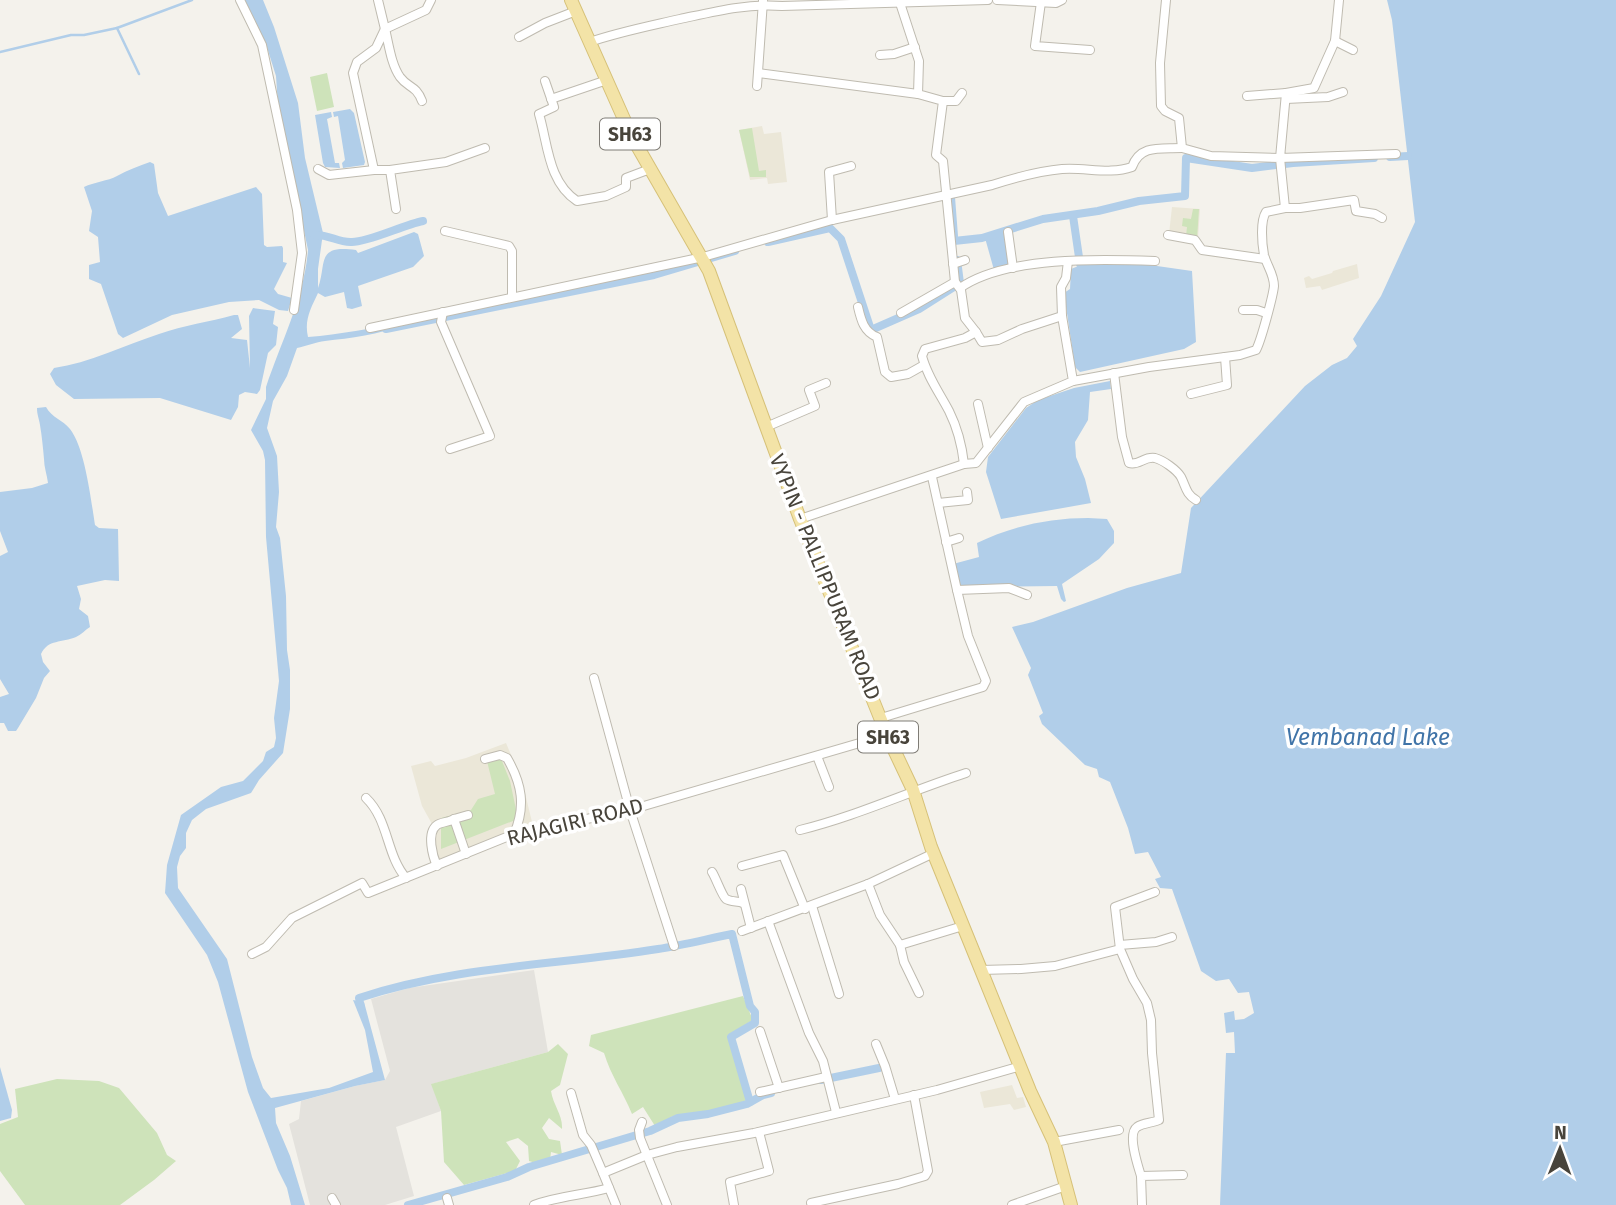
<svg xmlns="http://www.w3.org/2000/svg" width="1616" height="1205" font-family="'Fira Sans',sans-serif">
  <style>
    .industrial { fill: #e4e2dd }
    .education { fill: #ebe7d8 }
    .green { fill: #cee3ba }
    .water { fill: #b1cee9 }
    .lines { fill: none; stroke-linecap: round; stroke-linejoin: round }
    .stream { stroke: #b1cee9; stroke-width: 2.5 }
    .canal { stroke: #b1cee9; stroke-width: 8 }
    .street-casing { stroke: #bfbbb0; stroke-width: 10 }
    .primary-casing { stroke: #d6c178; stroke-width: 14 }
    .street { stroke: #fff; stroke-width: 8 }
    .primary { stroke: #f3e3a7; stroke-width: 12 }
    .labels { text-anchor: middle; stroke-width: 7; stroke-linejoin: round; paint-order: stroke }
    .shield { fill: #fff; stroke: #7f7c76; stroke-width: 2 }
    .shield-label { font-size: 19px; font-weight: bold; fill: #48443b }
    .street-label { font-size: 21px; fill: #48443b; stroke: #fff }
    .water-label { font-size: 23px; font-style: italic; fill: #4074a8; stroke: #fff }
  </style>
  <rect width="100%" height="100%" fill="#f4f2ec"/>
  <polygon class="industrial" points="534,970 548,1052 432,1084 441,1111 396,1127 414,1196 385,1205 310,1205 289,1124 299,1119 301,1101 355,1086 385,1080 390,1071 371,999 409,988"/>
  <g class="education">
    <polygon points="762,126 764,134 781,132 787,182 768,184 767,178 750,180 739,130"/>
    <polygon points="1172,207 1200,209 1198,239 1169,234"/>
    <polygon points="1357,264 1359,278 1322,290 1320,286 1306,288 1304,278 1309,276 1312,279 1332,273 1333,271"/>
    <polygon points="506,743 522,781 533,826 434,865 429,829 432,824 422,806 411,766 431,761 435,766 466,758"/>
    <polygon points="1012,1085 1017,1098 1023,1097 1026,1107 1014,1110 1010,1104 984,1108 980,1092"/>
  </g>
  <g class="green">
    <polygon points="327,73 334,107 317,111 310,77"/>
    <polygon points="752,128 759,171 766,170 766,177 750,177 739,130"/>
    <polygon points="1193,209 1199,209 1197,239 1186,236 1187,227 1182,226 1183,218 1191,219"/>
    <polygon points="500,756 510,781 518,819 441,849 441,818 471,810 478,799 495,794 487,761"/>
    <path d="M743 996 752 1018 751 1021 732 1034 752 1098 727 1108 673 1116 655 1126 643 1107 632 1114C623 1092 611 1076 604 1053L589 1046 591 1035Z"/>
    <path d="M558 1044 568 1054 560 1085 551 1091C553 1105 563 1115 562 1129L549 1118 542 1128 549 1139 560 1141 562 1155 551 1152 550 1160 539 1164 529 1161 528 1146 518 1138 506 1142 520 1161 515 1171 464 1185 444 1162 441 1111 431 1084 548 1052Z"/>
    <polygon points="57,1079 99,1081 119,1088 157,1133 167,1155 176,1161 154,1180 120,1205 25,1205 0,1171 0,1124 18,1117 15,1089"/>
  </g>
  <g class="water">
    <path d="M243 0H263L274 27 298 103 305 158 323 233 318 269V288C327 264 315 244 356 250L358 253 414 232 418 234 424 256 413 267 358 286 362 306 352 309 347 308 344 292 325 297 318 293C311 308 304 320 308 337 340 335 371 327 403 324 380 335 350 338 325 341 316 342 306 346 297 348L287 376 273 401 267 428 277 456 279 492 276 527 280 538 286 596 287 650 290 670V709L283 753 259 780 251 793 206 809 192 820 186 833V848L180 856 177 867 178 888 227 959 252 1057 263 1088 271 1098 329 1088 373 1072 365 1030 353 1000 364 1002 385 1080 355 1086 275 1108 276 1123 290 1156 305 1205H291L287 1188 278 1170 248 1092 218 982 207 955 165 893 167 865 181 815 221 787 243 781 263 761 266 752 274 747 276 738 274 718 279 681 266 537 265 460 263 451 251 430 266 399V387C281 342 304 298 308 250L278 106 276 76 265 41Z"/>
    <polygon points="1387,0 1616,0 1616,1205 1220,1205 1226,1053 1235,1053 1234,1032 1226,1033 1224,1013 1234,1011 1235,1020 1244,1019 1254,1013 1249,992 1238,993 1229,979 1216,981 1201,971 1172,889 1160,888 1155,879 1161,877 1148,852 1135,854 1128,828 1110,782 1099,777 1097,769 1085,765 1042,724 1039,716 1043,713 1028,675 1031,668 1012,627 1033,622 1127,588 1181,573 1191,508 1305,386 1332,365 1347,358 1357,346 1353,339 1381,296 1415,222 1392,20"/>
    <polygon points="350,109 354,113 365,162 364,165 343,168 342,163 345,160 338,116 334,117 333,112"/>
    <polygon points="331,112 332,117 327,119 335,163 339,163 340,168 325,167 323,163 315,115"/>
    <path d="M150 162 154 164 158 193 168 216 256 187 262 194 264 245 267 247 282 246 283 248V262L287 263 274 289 278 294 292 298 288 311 279 310 259 300 229 302 172 315 123 338 118 334 101 284 89 279V265L100 262 98 237 89 231 92 211 84 187C94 182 108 181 117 176 128 170 139 166 150 162Z"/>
    <polygon points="1006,232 1009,268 994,270 985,238"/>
    <polygon points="1086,263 1136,263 1192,271 1196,342 1184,349 1080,372 1075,367 1064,293 1070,289 1071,269"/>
    <path d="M253 308 275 311 273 324 278 327 276 345 268 353 260 390 257 394 245 392 239 395 238 407 231 420 160 398 74 399 56 385 50 374 54 368C89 363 125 345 159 334 184 325 209 322 234 315H238L242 329 231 338 247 340 250 368 249 316Z"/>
    <polygon points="1110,381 1111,389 1090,392 1088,420 1075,442 1076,457 1085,479 1091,503 1001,519 986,472 988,457 1026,408 1038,400 1074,388"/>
    <path d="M46 407C52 418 63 420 70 429 85 448 91 500 95 525L99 528 118 529 119 581 105 580 77 586 81 599 79 609 88 616 90 627C85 630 81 635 76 637 62 643 48 639 41 654L43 662 50 671 44 678 36 698 18 728 16 731H8L4 723H0V697L9 694 0 679V556L8 552 0 531V492L32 488 48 483C47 475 44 467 44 459 43 448 42 437 40 425 39 418 37 415 37 408Z"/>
    <path d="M1088 518 1107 519 1114 531V543L1099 559 1062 584 1066 601 1064 602 1061 599 1057 586 957 587 953 564 979 557 977 543C1012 526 1050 518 1088 518Z"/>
    <polygon points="0,1067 12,1110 11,1118 0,1121"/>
  </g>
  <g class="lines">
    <g class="stream">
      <polyline points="0,52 71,35 84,35 117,28"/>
      <polyline points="139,74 117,28 192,0"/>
    </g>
    <g class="canal">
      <polyline points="1390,157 1408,156"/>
      <polyline points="951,197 954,236"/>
      <polyline points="1073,216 1080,264"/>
      <path d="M314 235C329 234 338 243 352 242 369 242 403 225 423 221"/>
      <polyline points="954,241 982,238 1043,219 1098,211 1139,201 1185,196 1186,158 1252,168 1293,163 1374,158"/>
      <polyline points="768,242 830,228 841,239 871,330 919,309 960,283 957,260"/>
      <polyline points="386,329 654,275 735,251"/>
      <path d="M361 1008 359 998C455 966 559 965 658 949 683 945 707 939 732 934L750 1006 755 1012V1023L731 1037 750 1102"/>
      <polyline points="821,1080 879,1068"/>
      <polyline points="408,1205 507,1177 529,1167 650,1131 678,1118 708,1114 747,1104 763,1095 771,1093"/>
    </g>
    <g class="street-casing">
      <g id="street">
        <polyline points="240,0 262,45 297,210 302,253 294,310"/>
        <polyline points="378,0 385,29 426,10 431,0"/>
        <polyline points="997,0 1056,3 1062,0"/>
        <polyline points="1339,0 1335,41 1314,88 1286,93 1280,158 1396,154"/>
        <polyline points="1041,2 1035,46 1090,50"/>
        <polyline points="900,3 919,61 918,94 943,101 936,155 943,161 955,282 961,290 965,318 976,332"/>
        <polyline points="519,37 545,23 576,11"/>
        <polyline points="1335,41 1353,50"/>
        <path d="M590 42C619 32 650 26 680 19 713 12 748 3 782 6L988 0"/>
        <polyline points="880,55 894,54 915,47"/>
        <polyline points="758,73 918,94"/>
        <path d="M545 81 554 107 539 114C548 144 548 182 577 201L606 196 626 187V178L650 169"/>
        <polyline points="757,86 763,1"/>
        <polyline points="1247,96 1286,93"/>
        <polyline points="551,99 607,80"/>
        <polyline points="1286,99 1328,97 1343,92"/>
        <polyline points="943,101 956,101 962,93"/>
        <polyline points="318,169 329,175 374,170"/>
        <path d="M390 170H374L353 73 357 62 376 48 385 29C389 45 391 64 400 77 408 88 416 85 422 101"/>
        <polyline points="1285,208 1300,208 1354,200 1356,211 1375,214 1382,218"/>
        <polyline points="396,209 390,170 446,162 485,148"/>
        <polyline points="832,220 829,172 851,166"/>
        <polyline points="445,231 509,246 512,251 512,296"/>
        <polyline points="1008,232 1013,268"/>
        <polyline points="1168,235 1195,240 1202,250 1265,259"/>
        <polyline points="953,264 965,260"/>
        <path d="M960 288C1006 256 1100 259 1155 261"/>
        <path d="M858 307C861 320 864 332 877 337L885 372 891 377 908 374 924 365"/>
        <polyline points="1243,310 1257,310 1266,313"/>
        <polyline points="443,312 441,322 490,436 450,449"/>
        <polyline points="901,313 955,282"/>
        <path d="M370 328 703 257 832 220 992 185C1014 178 1038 171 1062 169 1085 167 1110 175 1132 167 1140 144 1161 149 1182 148"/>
        <path d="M1114 373 1122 437 1129 463C1139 466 1144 456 1155 458 1163 460 1177 470 1181 477 1186 487 1186 494 1196 500"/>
        <path d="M1073 381 1149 367 1240 355 1256 350C1261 341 1273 296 1274 286 1274 274 1267 266 1264 255 1262 244 1260 221 1266 212L1285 208 1280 158 1211 156 1182 148 1179 118 1165 111 1161 106 1160 63 1166 0"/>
        <polyline points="1191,394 1227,385 1225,357"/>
        <polyline points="978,404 988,448"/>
        <polyline points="766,427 815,406 809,390 826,383"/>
        <path d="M964 464C962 446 957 427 949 411 939 392 927 376 922 356L925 349 965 338 976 332 982 342 998 340 1022 329 1062 316"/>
        <polyline points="932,477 957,590 1009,588 1027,595"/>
        <polyline points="938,503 968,500 967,492"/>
        <polyline points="800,519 964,464 976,463 1024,402 1073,381 1062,316 1061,287 1066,278 1068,261"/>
        <polyline points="946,542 959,538"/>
        <polyline points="594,678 630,810 674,946"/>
        <polyline points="881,718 983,687 986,681 968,636 957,590"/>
        <polyline points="817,756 829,787"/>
        <path d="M485 759 500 755 507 758C522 784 526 806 514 834"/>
        <path d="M366 798C389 820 386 855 406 878"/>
        <path d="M800 830C857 816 910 791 966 773"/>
        <polyline points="466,854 454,819 468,815"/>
        <path d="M437 866C433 857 426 833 437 825 441 822 450 822 454 819"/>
        <polyline points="742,866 783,855 805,909"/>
        <path d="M712 872C716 878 722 896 726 899 731 902 738 901 743 903"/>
        <polyline points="868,884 880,915 900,945"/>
        <polyline points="741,889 751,928"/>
        <polyline points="812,906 839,994"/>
        <polyline points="768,921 809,1033 823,1061 836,1112"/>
        <polyline points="742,931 868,884 934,853"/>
        <polyline points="1120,945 1156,942 1172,937"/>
        <polyline points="252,954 266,947 292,918 362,883 368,893 514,834 630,810 887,735"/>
        <polyline points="981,970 1021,969 1055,966 1120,949"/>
        <polyline points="919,993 904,962 900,945 963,926"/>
        <polyline points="760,1031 779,1088"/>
        <polyline points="876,1044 885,1066 895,1099"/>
        <polyline points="760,1092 826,1077"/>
        <polyline points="571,1093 583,1135 591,1145 603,1173"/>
        <polyline points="642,1122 639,1130 640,1138 667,1205"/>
        <polyline points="1054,1142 1119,1130"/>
        <path d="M1141 1176C1138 1166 1127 1134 1137 1127 1143 1123 1152 1123 1159 1120L1152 1053 1151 1020 1147 1003 1133 979 1120 949 1115 907 1155 892"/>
        <polyline points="332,1198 336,1205"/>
        <polyline points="447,1198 449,1205"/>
        <polyline points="811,1203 898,1184 925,1176 928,1171 914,1095"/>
        <path d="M534 1205C558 1196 584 1195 609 1188"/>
        <polyline points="616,1205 603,1173 647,1155 677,1147 754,1133 937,1090 1021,1066"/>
        <polyline points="734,1205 730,1182 769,1171 759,1132"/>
        <polyline points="1012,1205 1066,1186"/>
        <polyline points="1142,1205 1141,1176 1183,1175"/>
      </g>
    </g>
    <g class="primary-casing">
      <polyline id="primary" points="571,0 632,137 709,271 800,519 887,735 913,790 931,847 981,970 1030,1091 1054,1142 1071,1205"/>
    </g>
    <use href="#street" class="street"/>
    <use href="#primary" class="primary"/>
  </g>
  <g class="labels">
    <g class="shield">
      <rect x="600" y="118.5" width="60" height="31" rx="5"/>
      <rect x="858" y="721.5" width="60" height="31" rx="5"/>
    </g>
    <g class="shield-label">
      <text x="630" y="141">SH63</text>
      <text x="888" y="744">SH63</text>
    </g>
    <g class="street-label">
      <text transform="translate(825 577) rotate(68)" y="7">VYPIN - PALLIPPURAM ROAD</text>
      <text transform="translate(575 822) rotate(-14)" y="7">RAJAGIRI ROAD</text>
    </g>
    <g class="water-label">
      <text x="1368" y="745">Vembanad Lake</text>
    </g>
  </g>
  <g transform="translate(1560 1149) rotate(1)" stroke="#ffffff" stroke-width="5" paint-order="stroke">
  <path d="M0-5L12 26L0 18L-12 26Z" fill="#48443b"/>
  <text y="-10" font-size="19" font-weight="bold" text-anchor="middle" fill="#48443b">N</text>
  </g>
</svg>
